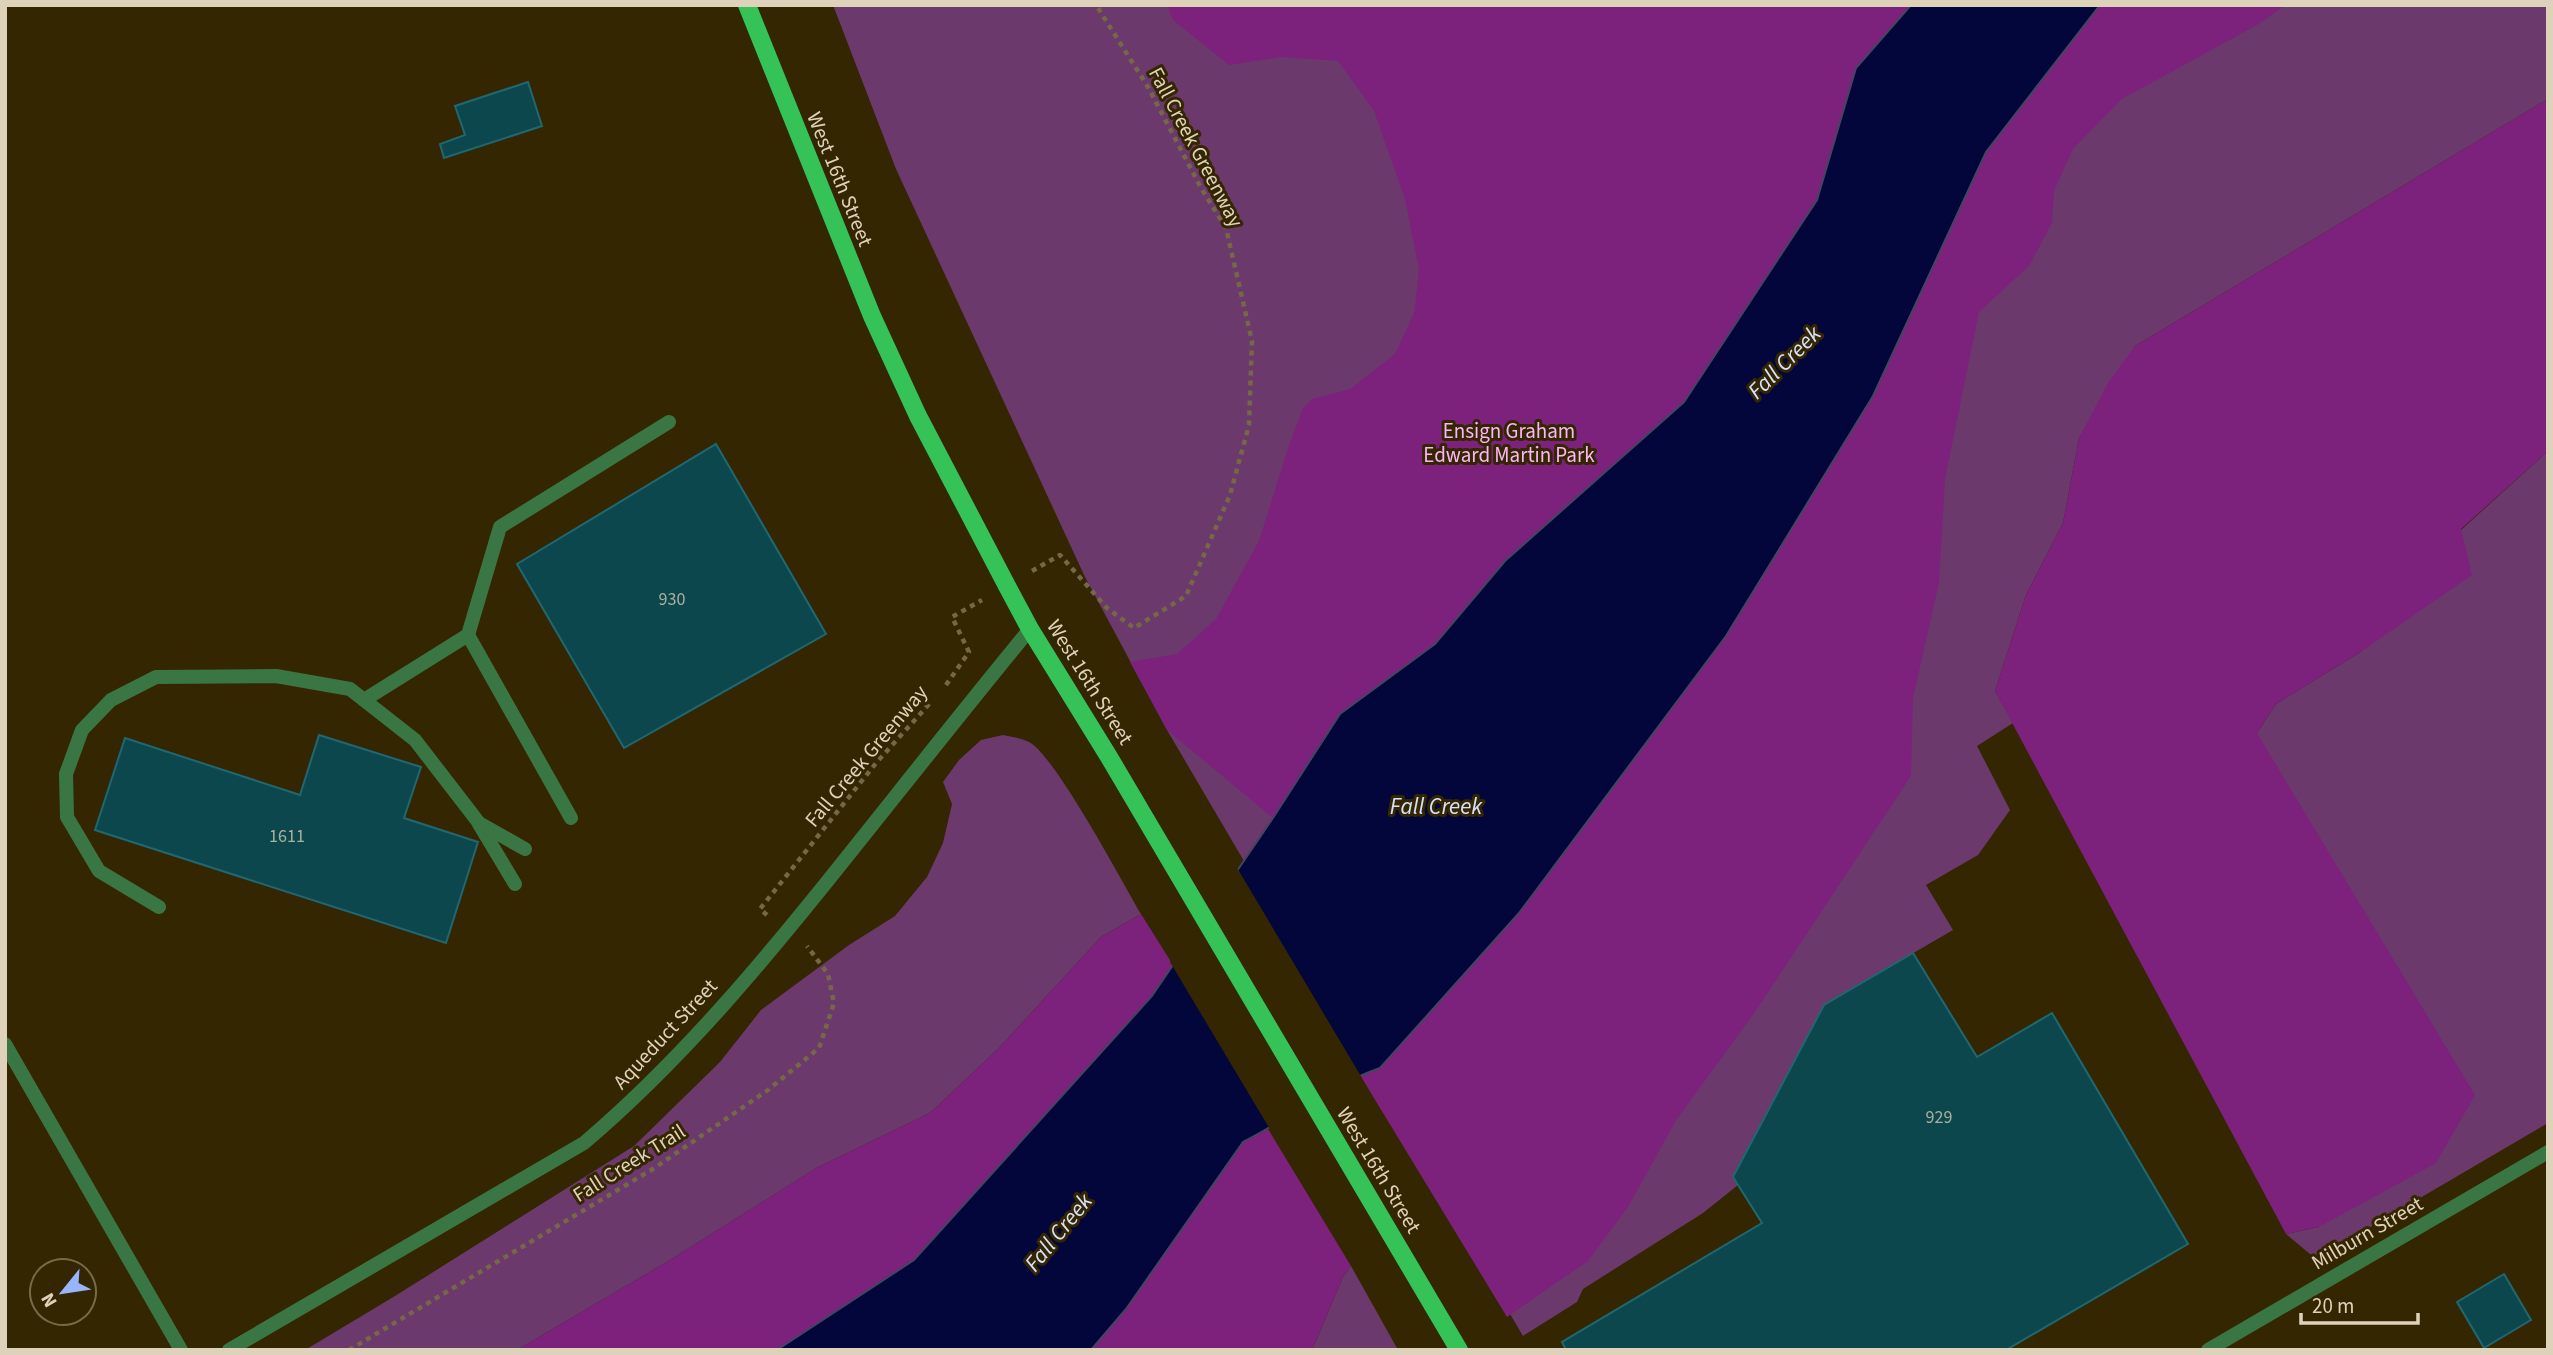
<svg xmlns="http://www.w3.org/2000/svg" width="2553" height="1355" font-family="'Source Sans 3',sans-serif">
  <style>
    .green { fill: #6c396c }
    .forest { fill: #7c227d }
    .water { fill: #03063a; stroke: #454460; stroke-width: 2 }
    .pier { fill: #342600 }
    .building { fill: #0d474e; stroke: #1f6872; stroke-width: 2 }
    .lines { fill: none; stroke-linecap: round; stroke-linejoin: round }
    .path { stroke: #756847; stroke-width: 4.5; stroke-dasharray: 5 5; stroke-linecap: butt }
    .lane { stroke: #3a7644; stroke-width: 14 }
    .street { stroke: #3a7644; stroke-width: 14 }
    .primary { stroke: #35c358; stroke-width: 18 }
    .labels { text-anchor: middle; stroke-width: 6; stroke-linejoin: round; paint-order: stroke }
    .number-label { font-size: 18px; fill: #aab09f }
    .street-label { font-size: 21px; fill: #ded3ba; stroke: #342600 }
    .park-label { font-size: 21px; fill: #fbb6f9; stroke: #342600 }
    .water-label { font-size: 23px; font-style: italic; fill: #d7e2fd; stroke: #342600 }
  </style>
  <rect width="100%" height="100%" fill="#342600"/>
  <g class="green">
    <polygon points="833,5 2548,5 2548,99 2135,346 2079,438 2063,523 2026,595 1995,691 2013,723 1977,746 2010,810 1978,855 1926,885 1953,930 1824,1005 1733,1177 1738,1185 1703,1213 1583,1289 1577,1302 1523,1336 1167,730 1085,577 896,169"/>
    <polygon points="2548,451 2548,1123 2316,1259 2286,1234 2319,1227 2257,733 2276,704 2362,651 2461,530"/>
    <path d="M1003 735C1011 737 1022 738 1029 742 1054 754 1123 883 1141 914L1101 937 998 1049 930 1113 818 1167 670 1260 517 1350H305L395 1296 634 1146 720 1062 761 1010 849 945 895 916 927 877 943 843 952 804 943 782 959 760 981 740Z"/>
    <polygon points="1351,1266 1398,1350 1312,1350 1343,1277"/>
  </g>
  <g class="forest">
    <polygon points="1167,5 1911,5 1856,68 1817,200 1684,402 1505,561 1435,644 1340,714 1273,818 1167,730 1130,662 1177,654 1216,619 1259,541 1288,448 1303,408 1312,399 1350,389 1395,354 1414,313 1419,270 1405,199 1374,111 1338,61 1281,57 1229,65 1173,20"/>
    <polygon points="2100,5 2286,5 2257,25 2122,99 2073,149 2054,191 2052,223 2029,266 1979,312 1945,479 1939,583 1913,698 1911,776 1755,1012 1677,1119 1628,1207 1588,1261 1507,1317 1360,1075 1380,1068 1519,913 1726,636 1873,396 1986,152"/>
    <polygon points="2548,99 2548,451 2461,529 2472,575 2362,651 2276,704 2257,733 2475,1095 2436,1163 2319,1227 2286,1234 1995,691 2026,595 2063,523 2079,438 2108,383 2135,346"/>
    <polygon points="1141,914 1173,965 1152,996 914,1260 777,1350 517,1350 670,1260 818,1167 930,1113 998,1049 1101,937"/>
    <polygon points="1268,1129 1351,1266 1343,1277 1312,1350 1091,1350 1126,1309 1243,1142"/>
  </g>
  <path class="water" d="M1911 5H2100L1986 152 1873 396 1726 636 1519 913 1380 1068C1331 1085 1289 1119 1243 1142L1126 1309 1091 1350H777L914 1260 1152 996 1273 818 1340 714 1435 644 1505 561 1684 402 1817 200 1856 68Z"/>
  <polygon class="pier" points="1236,866 1362,1078 1271,1131 1170,962"/>
  <g class="building">
    <polygon points="528,82 542,126 444,158 440,144 465,135 455,106"/>
    <polygon points="716,444 826,634 624,748 517,564"/>
    <polygon points="319,735 421,767 404,818 478,842 446,943 95,830 125,738 300,795"/>
    <polygon points="1913,953 1977,1057 2052,1013 2188,1244 2006,1350 1566,1350 1562,1342 1762,1223 1733,1177 1824,1005"/>
    <polygon points="2504,1274 2531,1320 2484,1348 2457,1302"/>
  </g>
  <g class="lines">
    <g class="path">
      <polyline points="1032,571 1060,555 1107,608 1134,628 1186,596 1230,495 1249,425 1252,341 1226,228 1201,188 1148,87 1096,5"/>
      <polyline points="946,685 969,652 952,617 982,600"/>
      <polyline points="767,915 760,909 876,763 931,702"/>
      <polyline points="349,1350 653,1169 768,1090 819,1048 834,1003 828,974 807,946"/>
    </g>
    <g class="lane">
      <polyline points="468,635 500,527 669,422"/>
      <polyline points="364,700 468,635 571,818"/>
      <polyline points="479,824 515,884"/>
      <polyline points="159,907 99,871 67,817 66,774 82,730 111,700 156,677 276,676 350,689 415,740 479,823 525,849"/>
      <polyline points="5,1044 181,1350"/>
    </g>
    <g class="street">
      <path d="M229 1350 584 1143C684 1058 768 956 850 853 910 778 969 703 1030 629"/>
      <polyline points="2208,1350 2548,1152"/>
    </g>
    <polyline class="primary" points="747,5 872,316 918,416 1007,586 1030,629 1109,757 1459,1350"/>
  </g>
  <g class="labels">
    <g class="number-label">
      <text x="672" y="605">930</text>
      <text x="287" y="842">1611</text>
      <text x="1939" y="1123">929</text>
    </g>
    <g class="street-label">
      <text transform="translate(1196 147) rotate(62)" y="7">Fall Creek Greenway</text>
      <text transform="translate(840 179) rotate(68)" y="7">West 16th Street</text>
      <text transform="translate(1090 682) rotate(58)" y="7">West 16th Street</text>
      <text transform="translate(866 756) rotate(-50)" y="7">Fall Creek Greenway</text>
      <text transform="translate(665 1034) rotate(-47)" y="7">Aqueduct Street</text>
      <text transform="translate(629 1163) rotate(-32)" y="7">Fall Creek Trail</text>
      <text transform="translate(1379 1170) rotate(59)" y="7">West 16th Street</text>
      <text transform="translate(2367 1233) rotate(-30)" y="7">Milburn Street</text>
    </g>
    <g class="park-label">
      <text x="1509" y="438">Ensign Graham<tspan x="1509" dy="24">Edward Martin Park</tspan></text>
    </g>
    <g class="water-label">
      <text transform="translate(1784 362) rotate(-45)" y="8">Fall Creek</text>
      <text x="1436" y="814">Fall Creek</text>
      <text transform="translate(1058 1232) rotate(-51)" y="8">Fall Creek</text>
    </g>
  </g>
  <rect width="2553" height="1355" fill="none" stroke="#ded3ba" stroke-width="14"/>
  <g transform="translate(63 1292) rotate(240)"><circle r="33" fill="#342600" stroke="#786b4a" stroke-width="2"/>
  <path d="M0-5L12 26L0 18L-12 26Z" fill="#99b5fd"/>
  <text y="-10" font-size="19" font-weight="bold" text-anchor="middle" fill="#ded3ba">N</text>
  </g>
  <path d="M2301 1313v10h117v-10" fill="none" stroke="#ded3ba" stroke-width="3.5"/>
  <text x="2312" y="1313" font-size="21" fill="#ded3ba" stroke="#342600" stroke-width="5" paint-order="stroke">20 m</text>
</svg>
